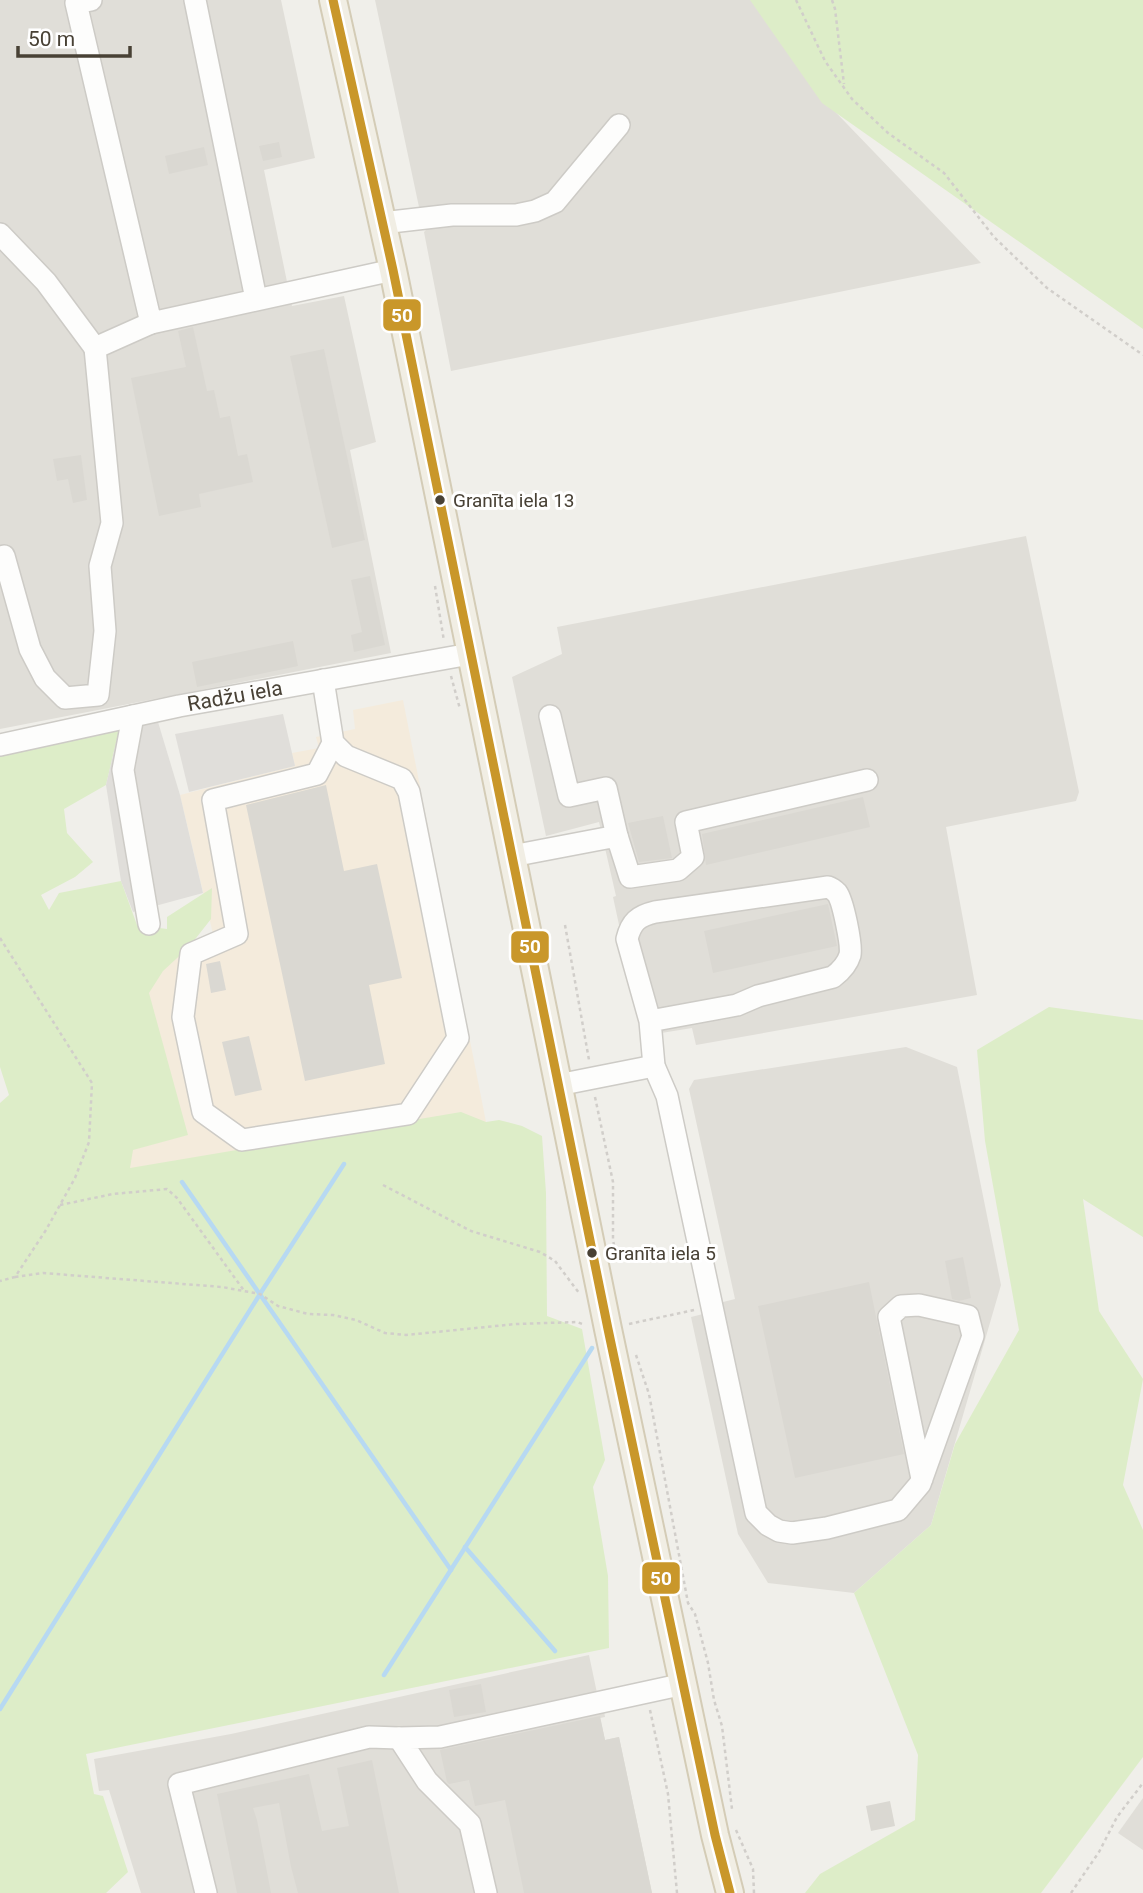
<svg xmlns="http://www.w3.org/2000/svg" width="1143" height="1893" font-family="Roboto,sans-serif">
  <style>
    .commercial { fill: #f4ebdc }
    .industrial { fill: #e0ded8 }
    .green { fill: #ddedc8 }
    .parking { fill: #e0deda }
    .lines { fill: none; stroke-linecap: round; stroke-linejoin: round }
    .stream { stroke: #b7d9f2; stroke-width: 4.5 }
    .building { fill: #dad8d2 }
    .minor-casing { stroke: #cdcbc6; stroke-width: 24 }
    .major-casing { stroke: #d4ccb6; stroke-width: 30 }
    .path { stroke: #d1ceca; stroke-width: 2.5; stroke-dasharray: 3.5 3.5; stroke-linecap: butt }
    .minor { stroke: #fdfdfc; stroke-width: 21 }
    .major { stroke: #f1eee4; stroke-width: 26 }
    .bus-1-casing { stroke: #fff; stroke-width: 14 }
    .bus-1 { stroke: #c9972a; stroke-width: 9 }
    .bus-dot { fill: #484135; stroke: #fff; stroke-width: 2.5 }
    .labels { text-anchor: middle; stroke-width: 6; stroke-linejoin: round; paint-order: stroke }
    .bus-label { font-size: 19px; fill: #484135; stroke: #fff; text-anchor: start }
    .street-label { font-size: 21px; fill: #484135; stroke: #fff }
    .line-badge { stroke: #fff; stroke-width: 2.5 }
    .badge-label { font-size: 19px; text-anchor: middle; font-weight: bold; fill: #fff }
  </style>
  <rect width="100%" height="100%" fill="#f0efea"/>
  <polygon class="commercial" points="403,700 486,1122 120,1187 79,967 214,938 180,795 295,766 292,753 319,748 316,737 355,729 353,710"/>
  <g class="industrial">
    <polygon points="0,0 281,0 315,158 264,170 292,306 344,296 376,442 350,450 391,653 0,729"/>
    <polygon points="375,0 774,0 821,97 981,263 451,371 424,232 429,227 427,210 419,207"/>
    <polygon points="1026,536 1079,792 1076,801 946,827 977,995 696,1045 692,1028 643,1036 613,897 616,896 599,822 546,836 512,677 562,654 557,627"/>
    <polygon points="906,1047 957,1067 1001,1285 931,1525 854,1593 768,1583 738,1534 691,1317 707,1313 719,1303 735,1299 689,1089 694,1080"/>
    <polygon points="589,1655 597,1693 601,1693 605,1717 600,1718 605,1740 619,1737 652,1893 141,1893 109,1790 99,1791 94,1759 231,1734"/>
    <polygon points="1143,1798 1143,1850 1118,1833"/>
  </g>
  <g class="green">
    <polygon points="750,0 1143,0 1143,329 822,103"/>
    <polygon points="119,730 106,785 64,809 67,833 93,862 75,877 41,895 49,910 59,893 121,881 137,925 167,929 167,917 212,888 211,919 189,947 163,971 149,993 188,1135 133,1150 130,1168 461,1112 486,1122 499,1120 522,1126 542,1136 546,1193 547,1316 582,1329 605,1460 593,1487 608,1576 609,1648 86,1754 94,1794 103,1796 128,1872 106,1893 0,1893 0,1103 9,1095 0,1067 0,755"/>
    <polygon points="1049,1007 1143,1020 1143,1237 1083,1199 1099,1311 1143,1379 1123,1485 1143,1530 1143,1757 1041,1893 805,1893 820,1874 915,1820 918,1755 854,1593 931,1525 955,1444 1019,1330 985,1141 977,1050"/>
  </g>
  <g class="parking">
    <polygon points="283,714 295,766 189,792 175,734"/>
    <polygon points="158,722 180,795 203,893 133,912 121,881 106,785 119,730"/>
  </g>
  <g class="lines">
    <g class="stream">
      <polyline points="182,1182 451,1570"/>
      <polyline points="465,1547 555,1651"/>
      <polyline points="384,1675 592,1348"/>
      <polyline points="0,1709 260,1294 344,1164"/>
    </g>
  </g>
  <g class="building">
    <polygon points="279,142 282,157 263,161 259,146"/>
    <polygon points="204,147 208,165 169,174 165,156"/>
    <polygon points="193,327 207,391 214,390 220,418 230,416 238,456 247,454 253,482 199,494 201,507 159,516 131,378 186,367 178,331"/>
    <polygon points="324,349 365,540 332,548 290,356"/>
    <polygon points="81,455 87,500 73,503 68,479 57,481 53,459"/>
    <polygon points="370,576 385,645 354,652 351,635 362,632 351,580"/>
    <polygon points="293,641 298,666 197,687 192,662"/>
    <polygon points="326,785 344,871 377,864 402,978 369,985 385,1064 305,1081 246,805"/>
    <polygon points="863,797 870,827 706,865 702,834"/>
    <polygon points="663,816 672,858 639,862 628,823"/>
    <polygon points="828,904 837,946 713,973 704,931"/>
    <polygon points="220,961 226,990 211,993 206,964"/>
    <polygon points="249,1036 262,1090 235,1096 222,1042"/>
    <polygon points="963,1257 971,1298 959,1301 952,1299 945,1261"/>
    <polygon points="869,1282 904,1454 795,1478 758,1306"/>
    <polygon points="481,1684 486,1712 454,1717 449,1690"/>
    <polygon points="600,1716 605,1740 619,1737 652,1893 524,1893 505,1800 475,1806 469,1780 449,1784 447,1782 440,1750"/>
    <polygon points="372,1760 399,1893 298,1893 291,1867 279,1803 253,1808 257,1820 271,1893 237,1893 217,1794 309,1774 322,1831 349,1826 337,1768"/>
    <polygon points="890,1801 895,1826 871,1831 866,1806"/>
  </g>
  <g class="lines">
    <g class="minor-casing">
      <g id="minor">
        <polyline points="91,0 76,3 151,323 393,270"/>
        <polyline points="195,0 256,299"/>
        <polyline points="382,223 452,215 516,215 535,211 555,202 619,125"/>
        <polyline points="0,234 46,282 95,348"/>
        <polyline points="4,556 30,649 45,678 65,698 98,695 105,631 100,566 112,523 95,348 151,323"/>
        <polyline points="323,680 333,743 346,756 402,779 409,792 458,1038 408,1114 242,1140 203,1112 183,1017 191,954 237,934 213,800 317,774 333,743"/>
        <polyline points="133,716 123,770 149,924"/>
        <polyline points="550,716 569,796 606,788 617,836"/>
        <path id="s1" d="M0 745 179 706 470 654"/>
        <polyline points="512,856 617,836 630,877 678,870 693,857 686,822 867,780"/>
        <path d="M650 1021 737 1005 758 996 833 977C841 971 847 965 850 955 852 945 843 901 837 893 835 891 831 888 828 887L655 912C638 916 631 922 627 939L650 1021 654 1066 667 1096 756 1513 768 1525 779 1531 792 1533 827 1528 898 1510 920 1484 973 1336 968 1316 919 1305 901 1306 889 1317 922 1479"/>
        <polyline points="558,1085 654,1066"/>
        <polyline points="206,1893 179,1784 369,1737 399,1738"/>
        <polyline points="486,1893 470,1824 427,1781 399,1738 440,1737 684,1684"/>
      </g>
    </g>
    <g class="major-casing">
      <polyline id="major" points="333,0 393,270 608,1329 715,1835 730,1893"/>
    </g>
    <g class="path">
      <polyline points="796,0 825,61 852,99 888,133 944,173 994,237 1047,288 1143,355"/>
      <polyline points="832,0 835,9 844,84"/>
      <polyline points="435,586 444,641"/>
      <polyline points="451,676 460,709"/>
      <polyline points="565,925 589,1060"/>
      <polyline points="0,938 92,1083 89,1142 75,1178 46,1230 15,1277 0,1281"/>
      <polyline points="595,1097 613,1182 613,1240 617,1260"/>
      <polyline points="383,1185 471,1231 540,1252 555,1261 579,1293"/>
      <polyline points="60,1205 113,1194 167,1189 177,1198 245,1292"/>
      <polyline points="15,1277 43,1273 222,1287 260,1294 278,1306 308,1314 333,1315 356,1320 385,1333 406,1335 516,1324 577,1322 585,1325"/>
      <polyline points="629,1324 694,1310"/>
      <polyline points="636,1355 649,1394 688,1603 695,1614 708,1663 714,1700 722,1726 732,1809"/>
      <polyline points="650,1710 668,1794 677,1893"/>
      <polyline points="736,1830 753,1869 754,1893"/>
      <polyline points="1071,1893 1099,1852 1117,1817 1143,1783"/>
    </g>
    <use href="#minor" class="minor"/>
    <use href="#major" class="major"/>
    <g class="bus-1-casing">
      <polyline id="bus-1" points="333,0 393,270 608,1329 715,1835 730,1893"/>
    </g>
    <use href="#bus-1" class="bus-1"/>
  </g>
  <g class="bus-dot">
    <circle cx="440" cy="500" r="6"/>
    <circle cx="592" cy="1253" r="6"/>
  </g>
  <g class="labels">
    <g class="bus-label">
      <text x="453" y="507">Granīta iela 13</text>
      <text x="605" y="1260">Granīta iela 5</text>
    </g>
    <g class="street-label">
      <text dy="7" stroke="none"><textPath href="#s1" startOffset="240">Radžu iela</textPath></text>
    </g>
  </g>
  <g class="line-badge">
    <rect x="382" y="298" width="40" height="34" rx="7" fill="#c9972a"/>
    <rect x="510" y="930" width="40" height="34" rx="7" fill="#c9972a"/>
    <rect x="641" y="1561" width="40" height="34" rx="7" fill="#c9972a"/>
  </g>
  <g class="badge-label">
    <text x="402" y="322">50</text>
    <text x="530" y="953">50</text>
    <text x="661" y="1585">50</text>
  </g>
  <path d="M18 46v10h112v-10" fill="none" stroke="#484135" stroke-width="3.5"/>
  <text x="28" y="46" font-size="21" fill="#484135" stroke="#ffffff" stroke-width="5" paint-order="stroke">50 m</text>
</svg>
